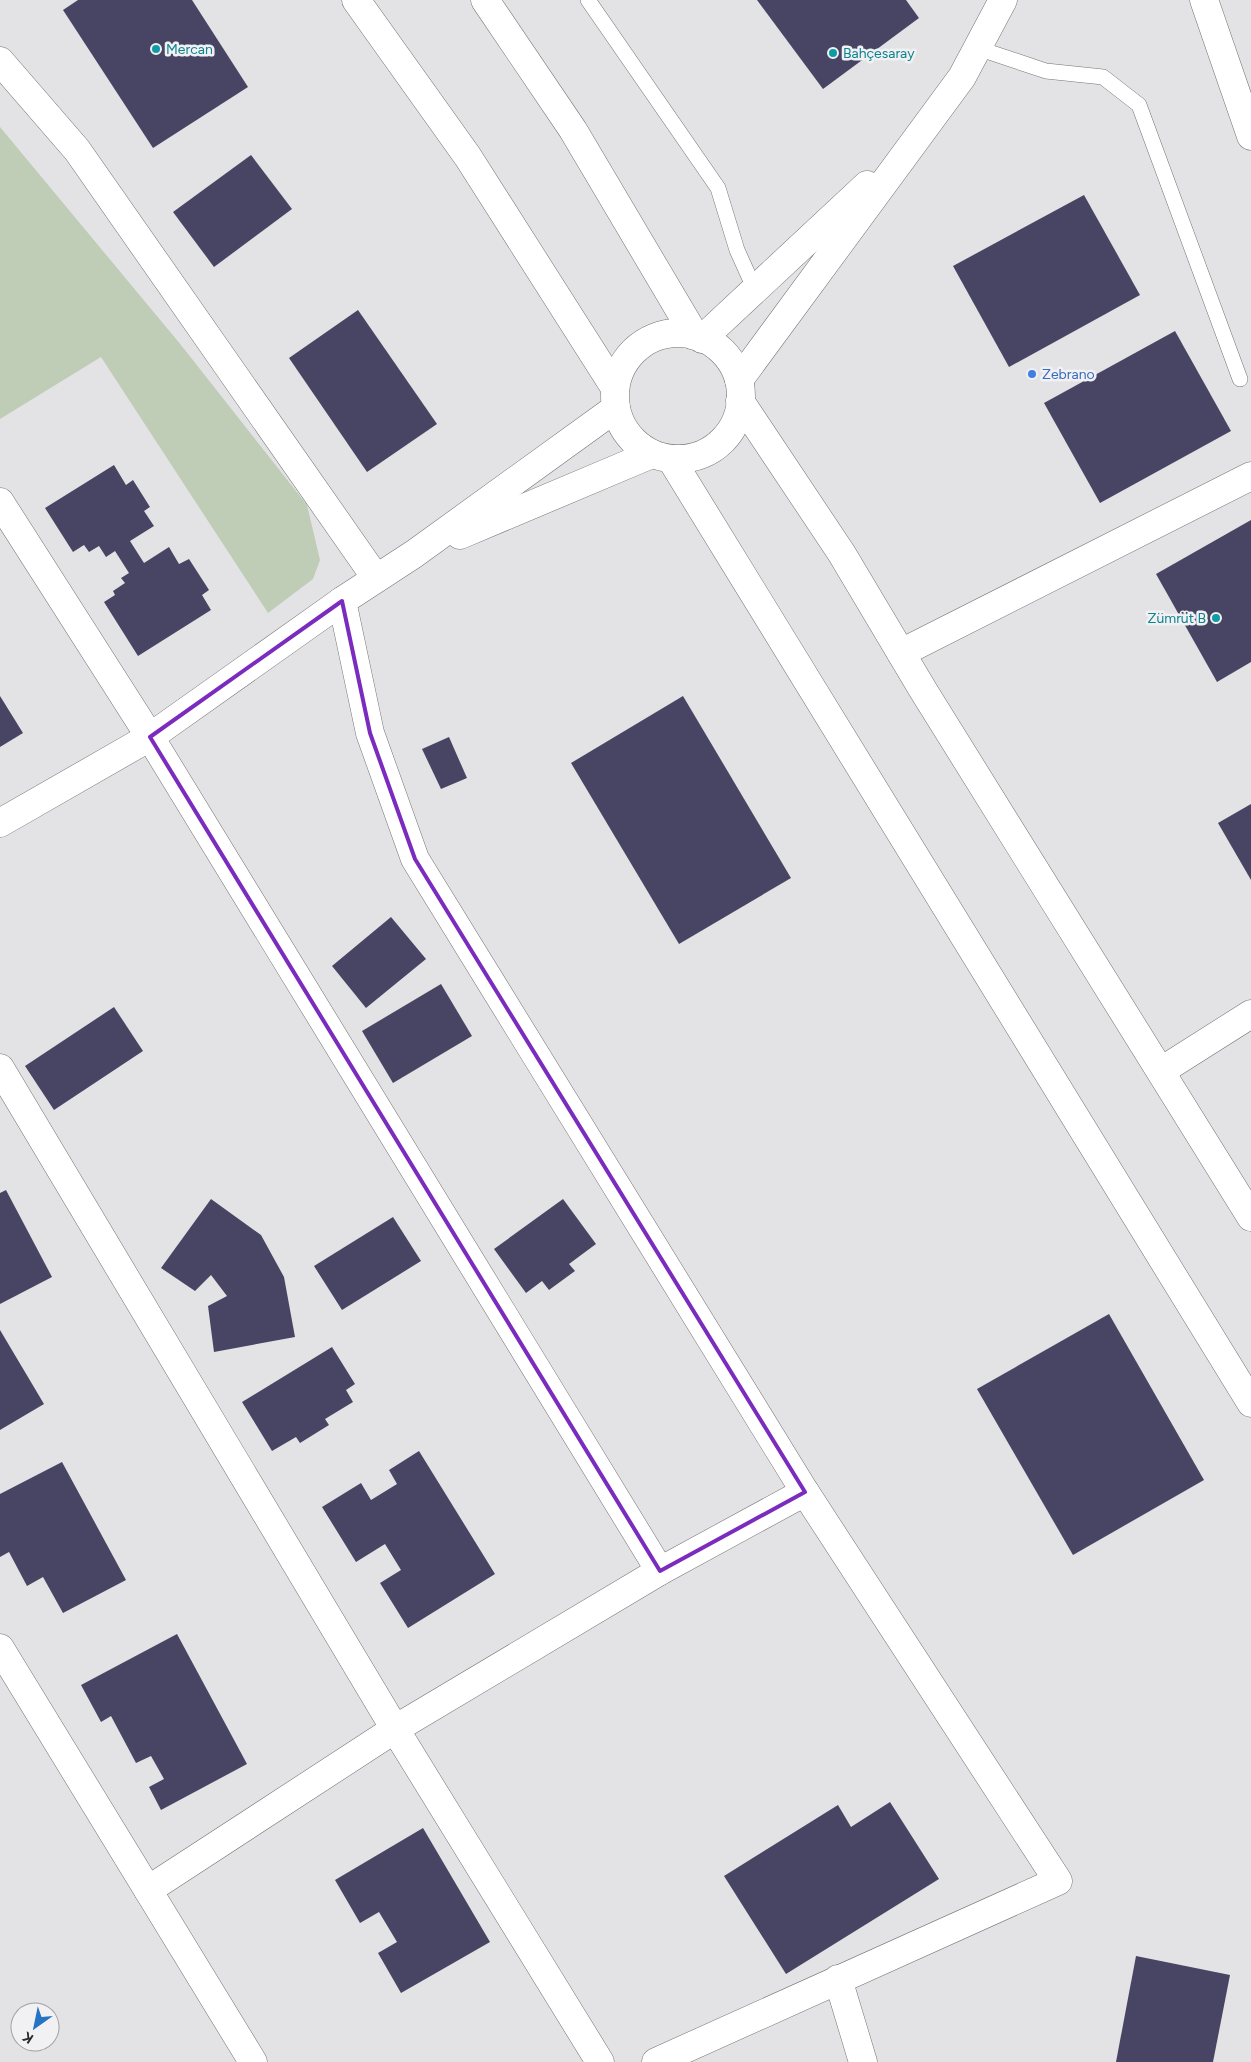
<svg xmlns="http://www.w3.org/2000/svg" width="1251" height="2062" font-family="Figtree,sans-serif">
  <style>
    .park { fill: #bfccb6 }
    .building { fill: #474563 }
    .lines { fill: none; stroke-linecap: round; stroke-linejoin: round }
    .service-casing { stroke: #747476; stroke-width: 16 }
    .minor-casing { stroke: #747476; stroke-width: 29 }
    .primary-casing { stroke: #747476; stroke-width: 29 }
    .service { stroke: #fff; stroke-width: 15 }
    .minor { stroke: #fff; stroke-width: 28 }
    .primary { stroke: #fff; stroke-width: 28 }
    .marked { fill: none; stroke: #7b2cbf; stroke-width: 4; stroke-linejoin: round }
    .culture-dot { fill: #0f9aa8; stroke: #f1f1f3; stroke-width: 2 }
    .shop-dot { fill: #3f7fe0; stroke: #f1f1f3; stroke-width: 2 }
    .labels { text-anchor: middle; stroke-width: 5; stroke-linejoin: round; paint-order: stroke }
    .culture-label { font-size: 14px; fill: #0d838f; stroke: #f1f1f3; text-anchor: start }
    .shop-label { font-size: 14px; fill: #366cbe; stroke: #f1f1f3; text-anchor: start }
  </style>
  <rect width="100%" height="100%" fill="#e3e3e5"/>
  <polygon class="park" points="0,127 181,345 307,505 320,560 313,579 268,613 101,357 0,419"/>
  <g class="building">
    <polygon points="78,0 192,0 248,87 153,148 63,10"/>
    <polygon points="757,0 906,0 919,18 823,89"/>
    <polygon points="251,155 292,209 214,267 173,212"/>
    <polygon points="1084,195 1140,295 1009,367 953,266"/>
    <polygon points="358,310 437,424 367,472 289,358"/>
    <polygon points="1175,331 1231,431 1100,503 1044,403"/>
    <polygon points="114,465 126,485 133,480 150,507 144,511 154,526 130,541 144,563 169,547 179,564 189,559 209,590 202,595 211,610 138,656 104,602 115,595 113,591 125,583 121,578 129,573 115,551 106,557 99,546 89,552 84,545 73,552 45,508"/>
    <polygon points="1251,520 1251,662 1217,682 1156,574"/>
    <polygon points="0,696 23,733 0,747"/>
    <polygon points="683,696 791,878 679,944 571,763"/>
    <polygon points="449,737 467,778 441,789 422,749"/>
    <polygon points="1251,804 1251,880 1218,823"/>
    <polygon points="391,917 426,959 366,1008 332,966"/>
    <polygon points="441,984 472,1036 393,1083 362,1031"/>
    <polygon points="114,1007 143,1051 54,1110 25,1066"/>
    <polygon points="6,1190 52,1277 0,1304 0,1193"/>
    <polygon points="211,1199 261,1235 284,1277 295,1337 214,1352 208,1306 227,1296 211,1275 195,1291 161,1268"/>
    <polygon points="563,1199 596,1244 569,1264 575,1271 549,1290 542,1281 526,1293 494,1249"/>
    <polygon points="393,1217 421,1261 342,1310 314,1266"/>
    <polygon points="1109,1314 1204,1480 1073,1555 977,1389"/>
    <polygon points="0,1330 44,1404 0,1430"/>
    <polygon points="332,1347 355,1384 346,1390 353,1402 325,1419 329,1425 300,1443 296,1437 272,1451 242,1402"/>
    <polygon points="419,1451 495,1574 408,1628 380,1583 401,1570 385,1544 356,1562 322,1507 361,1483 371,1500 397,1484 389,1470"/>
    <polygon points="62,1462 126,1580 63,1613 43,1577 27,1586 9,1552 0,1557 0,1494"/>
    <polygon points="177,1634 247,1764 161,1810 149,1787 164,1779 151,1756 136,1763 111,1716 101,1722 81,1685"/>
    <polygon points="890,1802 939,1879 786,1974 724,1876 838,1805 851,1827"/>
    <polygon points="423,1828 490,1942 401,1993 378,1953 397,1942 379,1912 360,1923 335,1880"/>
    <polygon points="1136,1956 1230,1975 1213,2062 1116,2062"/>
  </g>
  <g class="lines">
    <g class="service-casing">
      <g id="service">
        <polyline points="588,0 718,188 737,250 755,290"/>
        <polyline points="977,48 1046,71 1103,77 1139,105 1240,379"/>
      </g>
    </g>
    <g class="minor-casing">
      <g id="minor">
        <polyline points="1204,0 1251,136"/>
        <polyline points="0,61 77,150 376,578"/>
        <polyline points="702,339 867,185"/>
        <polyline points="739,380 962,77 1003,0"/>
        <polyline points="0,502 150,737 660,1571"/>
        <polyline points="460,535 652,454"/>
        <polyline points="342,601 370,733 415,859 805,1492 1058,1881 656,2062"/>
        <polyline points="901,653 1251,476"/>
        <polyline points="0,823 150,737 342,601 414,554 616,408"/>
        <polyline points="0,1068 395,1729 600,2062"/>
        <polyline points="1161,1071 1251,1014"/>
        <polyline points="0,1648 253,2062"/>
        <polyline points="148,1890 395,1729 660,1571 805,1492"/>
        <polyline points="838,1979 863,2062"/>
      </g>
    </g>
    <g class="primary-casing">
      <g id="primary">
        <polyline points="356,0 468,157 615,388"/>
        <polyline points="485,0 573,130 695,336"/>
        <circle cx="678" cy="396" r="63"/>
        <polyline points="740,401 842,554 923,690 1251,1217"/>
        <polyline points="671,459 1251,1403"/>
      </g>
    </g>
    <use href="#service" class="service"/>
    <use href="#minor" class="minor"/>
    <use href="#primary" class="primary"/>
  </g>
  <path class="marked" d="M342 601 370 733 415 859 805 1492 660 1571 150 737Z"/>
  <g class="culture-dot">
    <circle cx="156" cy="49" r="5"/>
    <circle cx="833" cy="53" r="5"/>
    <circle cx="1216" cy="618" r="5"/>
  </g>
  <circle class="shop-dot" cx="1032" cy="374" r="5"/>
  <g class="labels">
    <g class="culture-label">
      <text x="166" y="54">Mercan</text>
      <text x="843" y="58">Bahçesaray</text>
      <text x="1206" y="623" text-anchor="end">Zümrüt B</text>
    </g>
    <g class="shop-label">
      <text x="1042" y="379">Zebrano</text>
    </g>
  </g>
  <g transform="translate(35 2027) rotate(213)"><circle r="24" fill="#f1f1f3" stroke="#a1a1a3"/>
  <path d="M0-4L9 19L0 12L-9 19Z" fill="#2573c2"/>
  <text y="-8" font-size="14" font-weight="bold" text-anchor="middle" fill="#2a2a2b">K</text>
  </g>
</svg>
